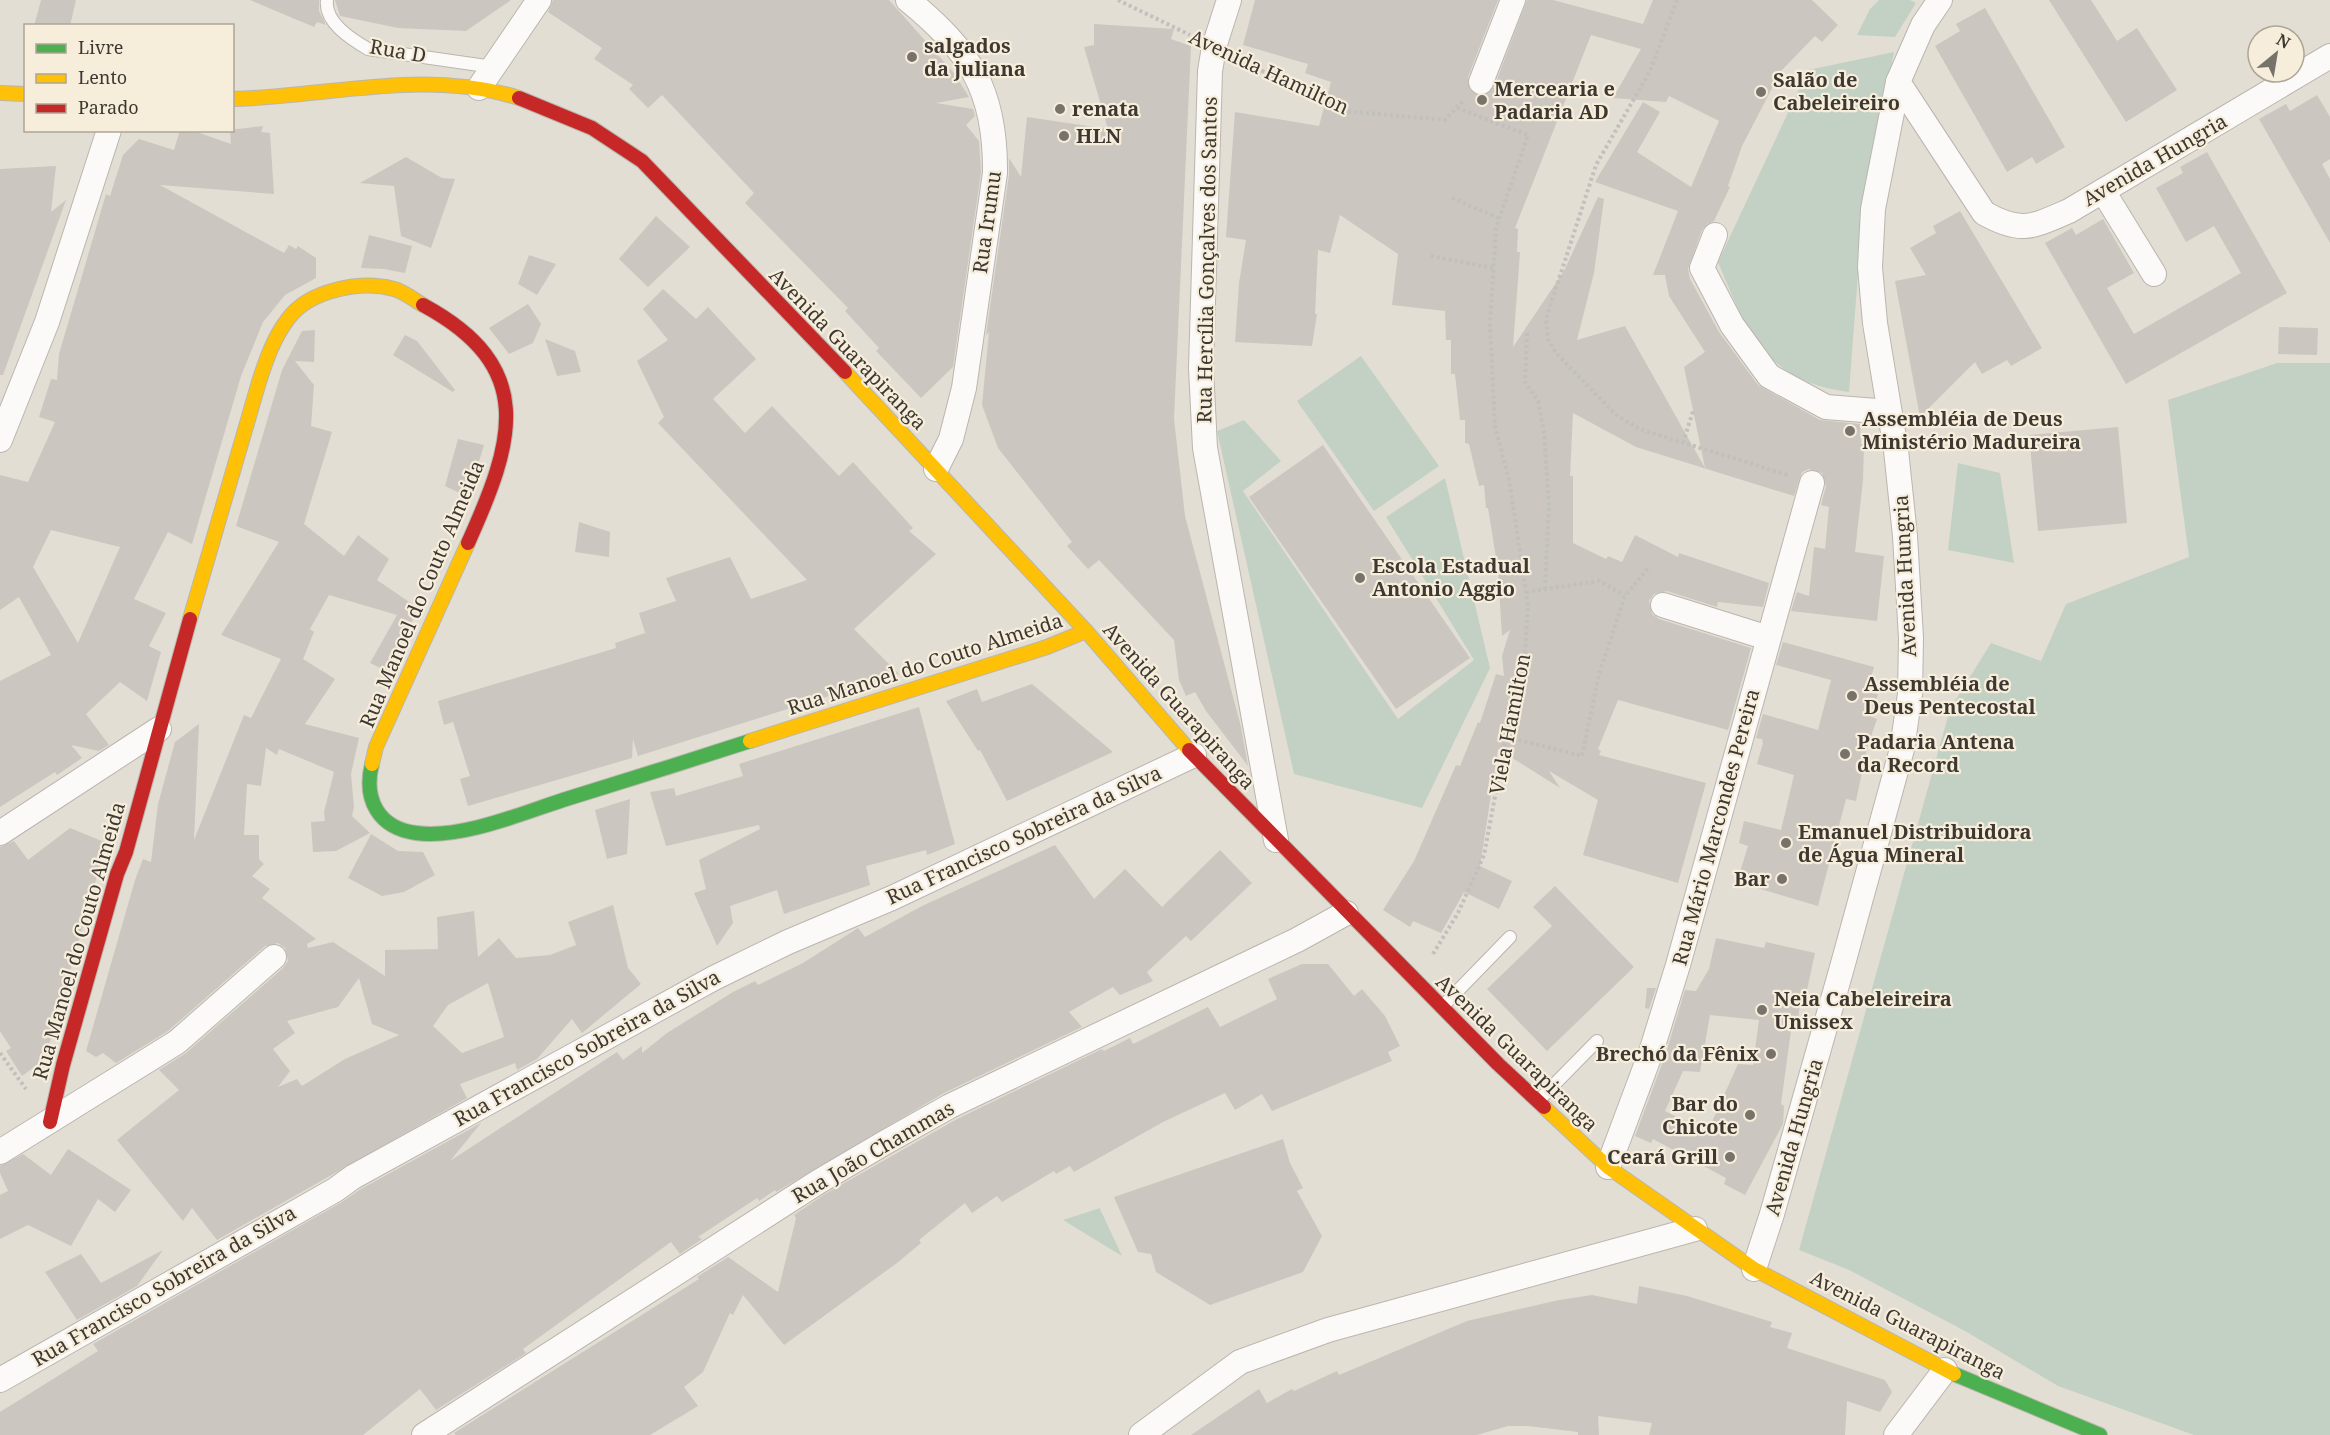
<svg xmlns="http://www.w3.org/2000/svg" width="2330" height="1435" font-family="'Noto Serif',serif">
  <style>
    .green { fill: #c3d1c4 }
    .building { fill: #cbc6bf; fill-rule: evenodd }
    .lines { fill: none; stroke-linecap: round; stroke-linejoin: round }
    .lane-casing { stroke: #bab6ae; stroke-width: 14 }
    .street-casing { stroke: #bab6ae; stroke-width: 26 }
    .fast-casing { stroke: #bab6ae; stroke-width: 16 }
    .slow-casing { stroke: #bab6ae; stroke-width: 16 }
    .jam-casing { stroke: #bab6ae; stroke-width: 16 }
    .path { stroke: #c1c0bc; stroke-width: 4; stroke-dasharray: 3 3; stroke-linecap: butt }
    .lane { stroke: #fbfaf9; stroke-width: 12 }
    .street { stroke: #fbfaf9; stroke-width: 24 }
    .fast { stroke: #4caf50; stroke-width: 14 }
    .slow { stroke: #ffc107; stroke-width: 14 }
    .jam { stroke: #c62828; stroke-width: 14 }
    .poi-dot { fill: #77736b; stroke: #f7eddb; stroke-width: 2 }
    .labels { text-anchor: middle; stroke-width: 4.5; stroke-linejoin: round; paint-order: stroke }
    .poi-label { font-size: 20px; font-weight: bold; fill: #3d3932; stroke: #f7eddb; text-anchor: start }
    .street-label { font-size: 20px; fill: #3d3932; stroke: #f7eddb }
  </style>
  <rect width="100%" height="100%" fill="#e3ded4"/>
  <g class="green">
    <polygon points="1879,0 1910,0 1916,3 1895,37 1857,35 1870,9"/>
    <path d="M1894 52 1863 208 1849 392C1766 382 1747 332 1718 262L1808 70Z"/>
    <polygon points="1361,356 1439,466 1374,511 1297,401"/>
    <polygon points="2277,363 2330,363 2330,1435 2194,1435 2058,1386 1965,1331 1849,1270 1799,1250 1950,709 1991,643 2041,661 2066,604 2189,557 2168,400"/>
    <polygon points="1244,420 1281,461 1243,491 1398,719 1474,660 1386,517 1445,478 1490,668 1422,808 1294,774 1217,431"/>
    <polygon points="1958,463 2000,473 2014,563 1948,550"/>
    <polygon points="1100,1208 1100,1209 1122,1256 1063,1220"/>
  </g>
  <g class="building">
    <polygon points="41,0 76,0 70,26 34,26"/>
    <polygon points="250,0 319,0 319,11 326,25 317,22 314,27"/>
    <polygon points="335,0 511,0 466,31 398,28 340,16"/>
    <polygon points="553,0 889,0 954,73 969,97 936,103 973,109 975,116 966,125 979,141 981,172 953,367 921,398 876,351 879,348 845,311 848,308 745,203 754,193 662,95 648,108 629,89 633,85 594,59 602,48 548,12"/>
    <path d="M1255 0H1498L1468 77 1470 90 1483 96 1494 87 1527 0H1553L1643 24 1653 0H1812L1838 25 1822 42 1815 36 1781 71 1742 146 1728 186 1730 187 1714 221 1707 224 1702 230 1688 269 1690 279 1719 332 1758 385 1820 420 1860 424 1861 444H1864L1863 480 1855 552 1884 556 1877 621 1791 611 1797 592 1809 596 1814 547 1825 549 1829 507 1821 505 1826 486 1822 473 1809 469 1802 472 1794 496 1636 447 1573 413 1570 476H1573V543L1606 559 1608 556 1622 562 1635 535 1678 557 1679 553 1769 583 1763 607 1718 602 1717 607 1667 591 1654 594 1649 601 1652 614 1659 619 1751 648 1728 730 1618 700 1598 749 1601 751 1599 755 1706 783 1678 883 1583 855 1598 800 1549 771 1560 788 1498 749 1480 866 1512 881 1499 909 1464 892 1441 933 1413 921 1410 927 1383 910 1414 861 1456 765 1460 766 1478 722 1480 723 1496 674 1504 676 1502 656 1510 630 1502 636 1498 570 1488 508H1486L1484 485 1479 486 1469 444 1465 443V420H1460L1455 374H1451V340H1446L1445 311 1392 305 1398 254 1340 215 1330 253 1318 250 1315 314H1317L1312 346 1235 342 1239 283 1246 240 1226 237 1235 112 1319 126 1331 82 1305 73 1308 64 1243 45ZM1591 35 1641 49 1613 98 1666 102 1669 96 1719 121 1691 187 1637 152 1660 112 1643 102 1595 182 1678 211 1653 275H1665L1669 296 1705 352 1684 367 1705 468 1625 326 1577 340 1594 273 1604 199 1598 197 1564 271 1513 347 1520 252H1517L1518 229 1515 228Z"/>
    <polygon points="2049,0 2091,0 2117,41 2137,28 2177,90 2126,122"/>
    <polygon points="1985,8 2065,147 2036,164 2032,157 2007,172 1935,46 1960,31 1956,24"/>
    <polygon points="1094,24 1174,29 1171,39 1191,46 1174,419 1185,516 1241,727 1248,766 1206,711 1195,692 1186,696 1179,680 1174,640 1099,560 1088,569 1067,546 1072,542 998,448 982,405 989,332 986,335 1009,175 1009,158 1021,177 1027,117 1108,129 1084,47 1094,45"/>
    <polygon points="2317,95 2330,117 2330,159 2322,164 2330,179 2330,243 2259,119 2286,104 2290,111"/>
    <path d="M263 126 261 132 270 133 274 194 160 185 284 253 289 245 296 249 298 246 316 258V278L285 295 263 322 241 376 192 544 168 532 134 599 166 613 149 646 161 652 147 701 120 682 86 714 109 745 99 751 71 745 82 758 57 775 55 772 0 807V681L51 655 19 597 0 610V475L28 482 55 422 39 417 51 379 57 380 59 354 106 194 110 196 123 155 139 139 174 150 180 130H191L231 144 230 130ZM51 530 120 547 78 643 33 567Z"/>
    <polygon points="2207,152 2287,293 2126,384 2045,243 2072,228 2076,235 2103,219 2134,273 2107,288 2134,334 2192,301 2241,273 2214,226 2186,242 2156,188 2183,173 2180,167"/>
    <polygon points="406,157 442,178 455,179 431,248 401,236 394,186 360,183"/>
    <polygon points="56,166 51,212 66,200 3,375 0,375 0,169"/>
    <polygon points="1960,211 2042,348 2011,366 2007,360 1982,374 1975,362 1920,417 1895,281 1926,275 1910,248 1936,233 1933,226"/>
    <polygon points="656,216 690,247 648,287 619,259"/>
    <polygon points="369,235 412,246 405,273 384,269 361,268"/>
    <polygon points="529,255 556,264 537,295 518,284"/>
    <polygon points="663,289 696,319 708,307 756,359 713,399 745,433 772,406 839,476 853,462 913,528 909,531 936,554 854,629 899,674 638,756 633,739 632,758 468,806 460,779 470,776 453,722 444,725 438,701 616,648 615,643 645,633 639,613 676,601 666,578 730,557 751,599 807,580 658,423 664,417 637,361 668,340 643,309"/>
    <polygon points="528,304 541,324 533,343 509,354 489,328"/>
    <polygon points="2279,327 2318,328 2317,355 2278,354"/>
    <path d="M315 330 314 362 295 361 314 385 311 426 332 432 304 524 344 556 358 535 389 559 377 580 418 608 389 672 370 663 397 615 329 595 310 629 314 632 303 659 335 679 305 724 359 738 351 774 354 807 352 816 370 833 336 851 313 852 311 822 325 821 324 812 334 772 279 749 277 755 266 748 261 786 247 784 244 835H259V859L264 864 252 876 270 889 262 898 316 939 307 944 308 948 333 942 385 976V950L438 949 437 917 474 911 478 957 499 938 516 958 550 955 576 945 568 922 613 905 628 968 641 984 582 1033 572 1019 537 1059 517 1070 515 1063 460 1084 467 1098 217 1240 192 1208 183 1221 117 1140 179 1090 159 1070 186 1053 283 968 288 961 285 948 278 943 265 946 168 1031 116 1063 103 1053 96 1057 86 1051 135 880 143 859 151 862 158 804 175 742 199 724 194 840 244 715 251 718 281 659 221 635 279 542 236 526 282 370 302 331ZM359 978 372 1024 399 1035 345 1059 302 1086 297 1079 278 1087 290 1071 273 1049 295 1033 287 1021 338 1007ZM488 983 504 1037 462 1053 433 1026 448 1005Z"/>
    <polygon points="405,335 417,341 455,390 453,392 393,355"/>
    <polygon points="545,339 575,351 581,372 557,376"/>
    <polygon points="2118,427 2127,523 2038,531 2029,435"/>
    <polygon points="458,439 484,445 468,497 445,486"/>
    <polygon points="1323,445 1470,658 1396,709 1249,497"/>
    <polygon points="579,522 610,532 609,557 575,552"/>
    <polygon points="1783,642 1874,667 1867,692 1878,694 1872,717 1877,719 1867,748 1856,801 1846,799 1818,906 1737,882 1748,846 1739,843 1744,821 1781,830 1794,775 1757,764 1763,743 1762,739 1756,738 1763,714 1818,730 1831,680 1776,665"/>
    <polygon points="1032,684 1113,752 1007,801 980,750 978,751 946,701 977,689 982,702"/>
    <polygon points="919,707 955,844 927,855 926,850 866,866 870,885 784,914 777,890 730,906 733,923 717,946 694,893 706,889 699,860 760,829 759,825 666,846 650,792 674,788 676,796 743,776 739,764"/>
    <polygon points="630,799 627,854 607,859 595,810"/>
    <polygon points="70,828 109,844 99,869 45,1059 22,1076 6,1051 11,1048 0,1031 0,847 14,841 28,860"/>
    <polygon points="371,834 398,851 423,852 435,875 404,892 382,896 348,878"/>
    <polygon points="1055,845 1094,899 1125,869 1162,907 1220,850 1252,883 1191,941 1186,936 1147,972 1153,981 1120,995 1113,987 1069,1012 1082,1027 944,1093 776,1192 775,1190 759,1201 757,1198 698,1237 702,1239 680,1254 671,1242 523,1349 526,1353 436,1410 420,1389 363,1435 0,1435 0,1412 98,1351 93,1344 342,1202 361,1189 481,1123 450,1161 617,1052 623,1060 642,1046 642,1053 667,1033 733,992 755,981 758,985 803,963 858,928 865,937 922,906"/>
    <polygon points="1555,886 1634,967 1547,1051 1487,989 1552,926 1533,907"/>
    <path d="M1716 938 1764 948 1766 942 1815 953 1807 990 1801 989 1798 1023H1792L1781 1104 1784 1106 1783 1124 1745 1195 1724 1184 1726 1178 1653 1139 1651 1143 1635 1136 1665 1056 1685 990 1696 991 1709 969ZM1710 1015 1759 1020 1753 1065 1738 1064 1707 1133 1665 1111 1683 1071 1700 1072Z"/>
    <polygon points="1302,964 1328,964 1354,996 1362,989 1385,1016 1400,1046 1388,1052 1392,1061 1272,1111 1262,1094 1235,1110 1225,1093 1163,1122 1074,1172 1070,1166 1056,1174 1054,1171 1002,1202 997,1196 972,1213 965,1203 919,1240 921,1243 897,1263 784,1345 743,1295 733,1315 730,1313 703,1372 684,1387 698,1406 650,1435 456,1435 454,1433 699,1279 697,1277 728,1257 778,1292 796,1218 794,1215 825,1194 957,1119 1102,1049 1104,1051 1130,1038 1133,1044 1208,1007 1220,1027 1277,999 1268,979"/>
    <polygon points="1647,988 1656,988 1649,1009 1645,1008"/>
    <polygon points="1283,1139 1290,1163 1303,1188 1297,1191 1322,1236 1303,1272 1210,1305 1156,1272 1151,1254 1138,1252 1114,1197"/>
    <polygon points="68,1149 131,1190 115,1212 98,1199 71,1246 28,1225 0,1239 0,1195 8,1191 0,1173 0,1166 23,1154 51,1175"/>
    <polygon points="163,1250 137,1286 77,1320 45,1272 81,1254 101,1283"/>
    <polygon points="1639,1286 1687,1296 1772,1322 1770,1327 1792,1333 1787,1348 1885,1380 1892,1392 1880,1412 1847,1401 1845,1435 1649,1435 1652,1423 1598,1416 1599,1435 1578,1435 1578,1432 1528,1426 1508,1426 1477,1435 1191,1435 1259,1389 1267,1403 1292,1389 1294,1391 1337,1371 1339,1375 1467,1321 1559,1300 1592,1295 1637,1304"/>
  </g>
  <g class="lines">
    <g class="lane-casing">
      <g id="lane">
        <path d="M327 0C324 22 351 39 368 49L493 67"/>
        <polyline points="1442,1007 1510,937"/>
        <polyline points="1539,1100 1597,1041"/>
      </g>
    </g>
    <g class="street-casing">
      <g id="street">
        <path d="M908 0C970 51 996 90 995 173L964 388 951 439 936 469"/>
        <polyline points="1229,0 1214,47 1210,71 1201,368 1205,448 1276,840"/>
        <polyline points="1481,82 1513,0"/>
        <path d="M1898 82 1984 213C2021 234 2032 227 2069 211L2330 56"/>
        <polyline points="479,88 539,0"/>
        <polyline points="2103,191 2154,274"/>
        <polyline points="1715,235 1702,268 1732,325 1769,376 1826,407 1889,412"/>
        <polyline points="0,440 47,322 109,130"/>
        <polyline points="1663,605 1768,638"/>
        <polyline points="0,833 159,729"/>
        <polyline points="0,1152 177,1042 274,957"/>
        <polyline points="1608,1167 1651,1052 1678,965 1812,483"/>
        <polyline points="1754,1269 1772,1214 1841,971 1902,749 1910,694 1911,638 1905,536 1896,450 1875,323 1870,267 1873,209 1898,82 1923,25 1940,0"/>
        <polyline points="0,1380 335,1190 353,1177 714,978 788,942 892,898 1194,755"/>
        <polyline points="424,1435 818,1182 886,1142 950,1106 1297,940 1346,913"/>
        <polyline points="1141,1435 1240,1362 1328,1330 1695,1229"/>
        <polyline points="1896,1435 1945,1370"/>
      </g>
    </g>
    <g class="fast-casing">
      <g id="fast">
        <path d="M372 764C363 800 379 828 416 833 461 839 520 814 563 800 625 781 688 761 750 741"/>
        <polyline points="1954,1374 2100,1435"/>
      </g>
    </g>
    <g class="slow-casing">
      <g id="slow">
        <polyline points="0,93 26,94"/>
        <path d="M232 99C328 97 425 68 519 98"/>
        <polyline points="845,372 1086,631 1189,750"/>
        <path d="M190 619 259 382C266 360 274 337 288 319 309 290 361 280 394 289 405 292 414 300 423 305"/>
        <polyline points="750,741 1047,647 1086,631"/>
        <polyline points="372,764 376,747 468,543"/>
        <polyline points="1544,1107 1608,1167 1754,1269 1954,1374"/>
      </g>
    </g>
    <g class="jam-casing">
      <g id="jam">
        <polyline points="519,98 592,128 642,161 845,372"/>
        <path d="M423 305C538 367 514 441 468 543"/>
        <polyline points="1189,750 1498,1064 1544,1107"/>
        <polyline points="50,1122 63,1065 117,874 126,852 190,619"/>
      </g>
    </g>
    <g class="path">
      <polyline points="1118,0 1190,35"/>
      <polyline points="1677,0 1650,71 1596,165 1546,319 1548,339 1556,353 1615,414 1639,429 1788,475"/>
      <polyline points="1240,60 1343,111 1445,120 1463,101"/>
      <polyline points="1452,198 1499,218"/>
      <polyline points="1431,256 1493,268"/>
      <polyline points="1527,333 1525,382 1538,401 1544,433 1549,505 1545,589"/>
      <polyline points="1683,443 1693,411"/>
      <polyline points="1526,592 1599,581 1625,596"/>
      <polyline points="1507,737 1582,756 1599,674 1625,596 1648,568"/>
      <polyline points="1433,954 1458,913 1484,855 1506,738 1524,668 1528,605 1509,479 1495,427 1490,324 1496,228 1528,135 1457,108"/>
      <polyline points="0,1053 26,1089"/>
    </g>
    <use href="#lane" class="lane"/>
    <use href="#street" class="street"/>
    <use href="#fast" class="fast"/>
    <use href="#slow" class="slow"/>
    <use href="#jam" class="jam"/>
  </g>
  <g class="poi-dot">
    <circle cx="912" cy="57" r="6"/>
    <circle cx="1761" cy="92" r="6"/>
    <circle cx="1482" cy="100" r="6"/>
    <circle cx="1060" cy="109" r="6"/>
    <circle cx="1064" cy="136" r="6"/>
    <circle cx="1850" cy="431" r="6"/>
    <circle cx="1360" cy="578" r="6"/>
    <circle cx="1852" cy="696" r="6"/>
    <circle cx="1845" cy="754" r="6"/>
    <circle cx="1786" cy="843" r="6"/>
    <circle cx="1782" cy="879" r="6"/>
    <circle cx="1762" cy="1010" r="6"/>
    <circle cx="1771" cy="1054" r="6"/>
    <circle cx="1750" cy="1115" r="6"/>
    <circle cx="1730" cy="1157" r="6"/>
  </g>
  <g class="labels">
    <g class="poi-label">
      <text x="924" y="53">salgados<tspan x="924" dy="23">da juliana</tspan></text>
      <text x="1773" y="87">Salão de<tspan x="1773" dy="23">Cabeleireiro</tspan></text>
      <text x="1494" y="96">Mercearia e<tspan x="1494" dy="23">Padaria AD</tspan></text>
      <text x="1072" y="116">renata</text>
      <text x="1076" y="143">HLN</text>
      <text x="1862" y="426">Assembléia de Deus<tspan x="1862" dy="23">Ministério Madureira</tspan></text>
      <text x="1372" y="573">Escola Estadual<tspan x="1372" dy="23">Antonio Aggio</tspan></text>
      <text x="1864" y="691">Assembléia de<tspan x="1864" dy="23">Deus Pentecostal</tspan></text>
      <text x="1857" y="749">Padaria Antena<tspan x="1857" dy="23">da Record</tspan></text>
      <text x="1798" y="839">Emanuel Distribuidora<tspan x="1798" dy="23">de Água Mineral</tspan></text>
      <text x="1770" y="886" text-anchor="end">Bar</text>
      <text x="1774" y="1006">Neia Cabeleireira<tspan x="1774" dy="23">Unissex</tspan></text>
      <text x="1759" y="1061" text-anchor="end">Brechó da Fênix</text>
      <text x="1738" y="1111" text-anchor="end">Bar do<tspan x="1738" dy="23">Chicote</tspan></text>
      <text x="1718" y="1164" text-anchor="end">Ceará Grill</text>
    </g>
    <g class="street-label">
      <text transform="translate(398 51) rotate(10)" y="7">Rua D</text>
      <text transform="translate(1269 72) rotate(25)" y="7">Avenida Hamilton</text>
      <text transform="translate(2155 160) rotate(-30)" y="7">Avenida Hungria</text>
      <text transform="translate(987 222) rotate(-82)" y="7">Rua Irumu</text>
      <text transform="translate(1207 260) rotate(-89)" y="7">Rua Hercília Gonçalves dos Santos</text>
      <text transform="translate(848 349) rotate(46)" y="7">Avenida Guarapiranga</text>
      <text transform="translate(1905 576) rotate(-93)" y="7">Avenida Hungria</text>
      <text transform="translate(422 594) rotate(-67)" y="7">Rua Manoel do Couto Almeida</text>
      <text transform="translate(925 664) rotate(-18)" y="7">Rua Manoel do Couto Almeida</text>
      <text transform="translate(1179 706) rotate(48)" y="7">Avenida Guarapiranga</text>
      <text transform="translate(1510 724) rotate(-79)" y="7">Viela Hamilton</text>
      <text transform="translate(1716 827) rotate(-75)" y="7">Rua Mário Marcondes Pereira</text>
      <text transform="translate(1024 835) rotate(-25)" y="7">Rua Francisco Sobreira da Silva</text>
      <text transform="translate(79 941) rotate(-74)" y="7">Rua Manoel do Couto Almeida</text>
      <text transform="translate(587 1048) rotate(-29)" y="7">Rua Francisco Sobreira da Silva</text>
      <text transform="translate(1517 1053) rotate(44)" y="7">Avenida Guarapiranga</text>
      <text transform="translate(1794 1137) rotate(-74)" y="7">Avenida Hungria</text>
      <text transform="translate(873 1152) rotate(-30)" y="7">Rua João Chammas</text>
      <text transform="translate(164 1286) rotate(-30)" y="7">Rua Francisco Sobreira da Silva</text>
      <text transform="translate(1908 1325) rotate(27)" y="7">Avenida Guarapiranga</text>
    </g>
  </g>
  <rect x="24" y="24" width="210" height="108" fill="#f7eddb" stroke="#ada597" stroke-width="1.5"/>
  <rect x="36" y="44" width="30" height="9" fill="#4caf50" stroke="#ada597" stroke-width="1.5"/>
  <text x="78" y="54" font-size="18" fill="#3d3932">Livre</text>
  <rect x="36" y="74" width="30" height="9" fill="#ffc107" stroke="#ada597" stroke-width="1.5"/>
  <text x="78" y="84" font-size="18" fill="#3d3932">Lento</text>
  <rect x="36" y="104" width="30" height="9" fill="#c62828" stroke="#ada597" stroke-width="1.5"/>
  <text x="78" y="114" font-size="18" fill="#3d3932">Parado</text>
  <g transform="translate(2276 54) rotate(30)"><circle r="28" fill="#f7eddb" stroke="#ada597" stroke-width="1.5"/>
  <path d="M0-4.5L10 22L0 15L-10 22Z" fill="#77736b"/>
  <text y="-9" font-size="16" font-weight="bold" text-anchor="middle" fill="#3d3932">N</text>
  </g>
</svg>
